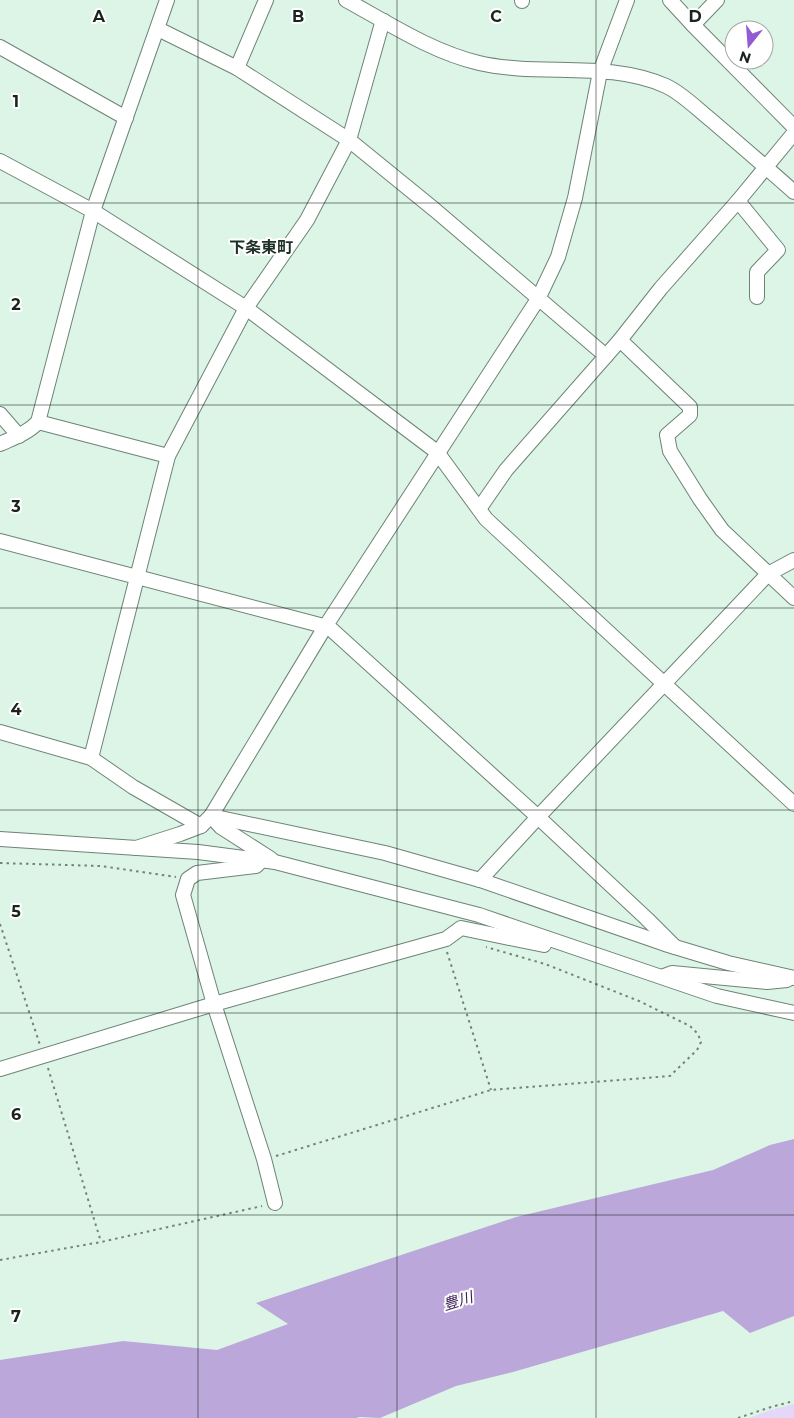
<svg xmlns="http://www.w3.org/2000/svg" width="794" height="1418" font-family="Montserrat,'Noto Sans JP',sans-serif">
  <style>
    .green { fill: #e4d8f8 }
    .water { fill: #bca7db }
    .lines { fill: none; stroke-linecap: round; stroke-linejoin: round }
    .minor-casing { stroke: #6d8376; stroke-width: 16 }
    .path { stroke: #73837a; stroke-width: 2; stroke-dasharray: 2.5 4; stroke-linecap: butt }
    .minor { stroke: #fff; stroke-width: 14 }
    .grid { fill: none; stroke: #1a231e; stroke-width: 1; stroke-opacity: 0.55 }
    .labels { text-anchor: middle; stroke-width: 4; stroke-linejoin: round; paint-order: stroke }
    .water-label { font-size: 15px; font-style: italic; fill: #381a58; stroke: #fff }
    .quarter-label { font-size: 16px; font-weight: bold; fill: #1c3025; stroke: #fff }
    .grid-label { font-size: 16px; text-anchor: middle; font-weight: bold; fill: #1a231e; stroke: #fff; stroke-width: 4; stroke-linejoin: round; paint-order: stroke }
  </style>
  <rect width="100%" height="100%" fill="#dcf5e6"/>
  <polygon class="green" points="794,1404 794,1418 749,1418 773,1409 775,1413 774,1409"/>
  <polygon class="water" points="794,1139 794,1316 750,1333 723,1311 513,1372 456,1386 380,1418 360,1417 356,1418 0,1418 0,1360 123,1341 217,1350 288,1324 256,1303 516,1217 713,1170 770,1145"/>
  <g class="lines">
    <g class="minor-casing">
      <g id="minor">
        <path d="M346 0C388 23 432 52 479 63 540 77 608 60 666 86 683 94 697 109 711 120 739 144 767 168 794 192"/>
        <polyline points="670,0 693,25 794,127"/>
        <polyline points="522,1 522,0"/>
        <polyline points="693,25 717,0"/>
        <polyline points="158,29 237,68 349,140 435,210 606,356"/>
        <polyline points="0,47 126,118"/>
        <polyline points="237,68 266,0"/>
        <polyline points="0,161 93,211 246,308 437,452 486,519 794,804"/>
        <polyline points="738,201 778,250 757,272 757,297"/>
        <polyline points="620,340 690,407 690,415 667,435 670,451 700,499 722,530 794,598"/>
        <polyline points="0,414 19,436"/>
        <polyline points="38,422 168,456"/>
        <path d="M0 444C13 438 28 433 38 422L93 211 167 0"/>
        <polyline points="479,509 506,470 620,340 661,288 738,201 794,133"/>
        <polyline points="0,541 320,625 332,630 538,817 647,919 675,947"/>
        <polyline points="0,732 91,758 133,787 201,826"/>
        <polyline points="91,758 168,456 246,308 307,220 349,140 381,27 384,21"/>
        <polyline points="211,816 385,853 480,880 665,944 728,963 794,978"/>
        <polyline points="211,816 221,827 271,859"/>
        <polyline points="0,839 198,852 275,862 479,915 717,996 794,1013"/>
        <polyline points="136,848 180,834 201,826 211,816 325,627 538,299 558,257 575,198 600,72 627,0"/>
        <polyline points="260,862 256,866 197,873 188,879 183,895 214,1004 264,1159 275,1203"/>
        <polyline points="480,880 538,817 768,574 794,560"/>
        <polyline points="664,976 672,973 767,982 787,980"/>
        <polyline points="0,1069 214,1004 446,939 461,928 544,945"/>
      </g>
    </g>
    <g class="path">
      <polyline points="0,863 101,866 176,877"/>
      <polyline points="0,924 40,1045"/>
      <polyline points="447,952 491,1090"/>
      <polyline points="48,1068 101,1242"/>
      <polyline points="276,1156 491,1090 670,1076 697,1050 701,1042 698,1034 690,1026 639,1001 545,964 486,947"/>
      <polyline points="0,1260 101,1242 262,1206"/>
      <polyline points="738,1418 771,1407 794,1401"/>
    </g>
    <use href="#minor" class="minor"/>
  </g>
  <path class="grid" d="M198 0V1418M397 0V1418M596 0V1418M0 203H794M0 405H794M0 608H794M0 810H794M0 1013H794M0 1215H794"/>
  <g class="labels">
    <g class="water-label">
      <text transform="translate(458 1301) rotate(-17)" y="5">豊川</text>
    </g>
    <g class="quarter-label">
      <text x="261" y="253">下条東町</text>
    </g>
  </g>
  <g class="grid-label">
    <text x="99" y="22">A</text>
    <text x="298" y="22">B</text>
    <text x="496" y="22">C</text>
    <text x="695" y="22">D</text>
    <text x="16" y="107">1</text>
    <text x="16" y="310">2</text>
    <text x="16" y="512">3</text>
    <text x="16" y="715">4</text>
    <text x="16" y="917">5</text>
    <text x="16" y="1120">6</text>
    <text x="16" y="1322">7</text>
  </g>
  <g transform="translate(749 45) rotate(197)"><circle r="24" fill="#ffffff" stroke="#a3a7a5"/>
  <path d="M0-4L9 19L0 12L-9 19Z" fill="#925bd3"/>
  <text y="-8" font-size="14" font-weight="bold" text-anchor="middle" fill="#1a231e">N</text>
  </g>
</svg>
